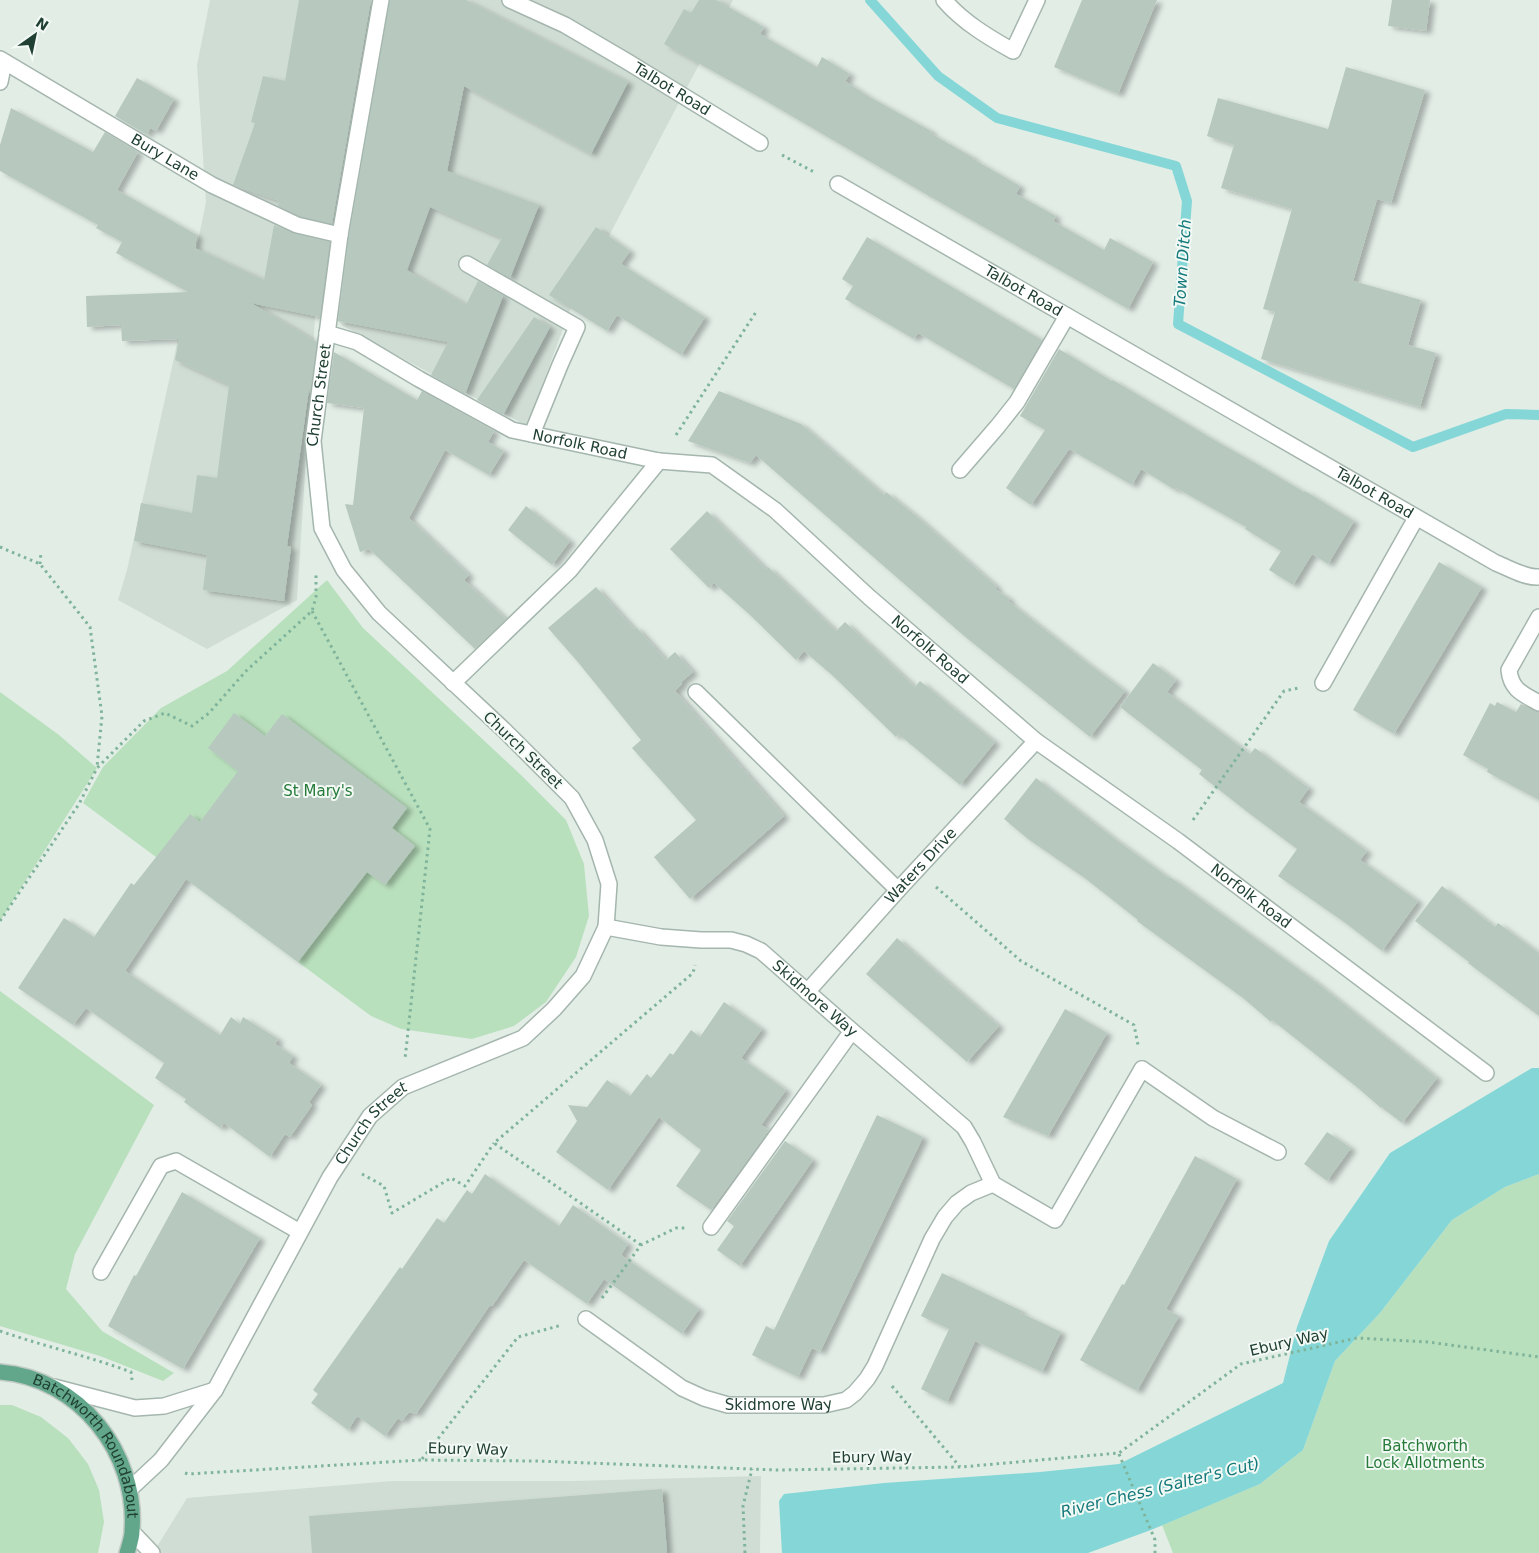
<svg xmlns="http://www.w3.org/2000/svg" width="1539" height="1553" font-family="'DejaVu Sans',sans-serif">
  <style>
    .built { fill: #d0ddd5 }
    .green { fill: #b9e0bd }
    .water { fill: #85d7d7 }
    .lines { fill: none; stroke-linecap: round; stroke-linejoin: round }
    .stream { stroke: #85d7d7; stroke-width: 10 }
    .building { fill: #b7c8bf; filter: url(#shadow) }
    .lane-casing { stroke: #a4b6ad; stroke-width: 18 }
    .street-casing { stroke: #a4b6ad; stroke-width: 18 }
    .primary-casing { stroke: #c1cac6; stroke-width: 18 }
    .path { stroke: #7fb49b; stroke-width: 3; stroke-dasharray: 2.5 4; stroke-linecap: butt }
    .lane { stroke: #fff; stroke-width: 15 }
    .street { stroke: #fff; stroke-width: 15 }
    .primary { stroke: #62a78b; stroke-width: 15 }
    .labels { text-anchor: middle; stroke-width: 4; stroke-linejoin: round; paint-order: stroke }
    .street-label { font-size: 15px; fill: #204033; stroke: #f3f9f5 }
    .park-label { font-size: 15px; fill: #267b3a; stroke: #f3f9f5 }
    .water-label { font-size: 16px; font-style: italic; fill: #157a7c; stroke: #f3f9f5 }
  </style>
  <defs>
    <filter id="shadow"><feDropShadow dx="5.5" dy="3" stdDeviation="2.5" flood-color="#0004"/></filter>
  </defs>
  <rect width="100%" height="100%" fill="#e2ede6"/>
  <g class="built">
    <polygon points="210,0 733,0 570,310 527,426 343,326 316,301 297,600 207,649 118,600 127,570 172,367 206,202 197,65"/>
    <polygon points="761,1476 760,1553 153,1553 187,1498 392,1481 572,1481"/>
  </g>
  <g class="green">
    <polygon points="327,580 363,628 520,774 566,820 584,864 589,916 576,957 546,1002 514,1026 472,1039 401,1029 371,1016 83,803 103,767 161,708 227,671"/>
    <polygon points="0,692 59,735 97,768 0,921"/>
    <polygon points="0,991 154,1105 75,1254 66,1289 102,1331 174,1373 163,1381 100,1356 0,1326"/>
    <polygon points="1539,1174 1539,1553 1173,1553 1162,1525 1260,1484 1303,1450 1335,1361 1380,1313 1452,1220 1505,1187"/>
    <polygon points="0,1405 12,1405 41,1417 68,1438 88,1464 99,1490 104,1522 98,1553 0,1553"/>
  </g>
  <polygon class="water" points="1532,1068 1539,1068 1539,1174 1505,1187 1452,1220 1380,1313 1335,1361 1303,1450 1260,1484 1151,1530 1088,1553 782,1553 779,1501 784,1494 884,1483 1040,1472 1119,1464 1283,1383 1297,1327 1329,1241 1390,1153"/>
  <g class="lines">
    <polyline class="stream" points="870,0 938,76 997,118 1176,166 1187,201 1178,324 1413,447 1506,414 1539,415"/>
  </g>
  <g class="building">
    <polygon points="299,0 371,0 332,224 300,216 278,206 279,201 233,185 255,123 251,122 263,76 285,81"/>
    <polygon points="390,0 466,0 628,82 591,154 464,86 447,171 539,205 510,278 487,265 502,238 430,207 407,270 466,305 478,281 503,296 465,394 431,375 448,342 338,321 349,236"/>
    <polygon points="699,0 716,0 764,27 760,34 817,67 822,57 850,74 845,81 868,96 931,131 930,133 974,158 973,159 1020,186 1016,194 1056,216 1053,221 1104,250 1110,238 1153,262 1128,309 929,196 759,97 664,44 684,9 691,13"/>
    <polygon points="1082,0 1157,0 1118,94 1054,67"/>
    <polygon points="1392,0 1430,0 1426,31 1388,26"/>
    <polygon points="1346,67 1425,90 1391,203 1377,199 1353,281 1421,300 1408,345 1436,353 1420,407 1261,359 1275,312 1263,309 1292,209 1221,188 1234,145 1207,136 1218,98 1328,129"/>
    <polygon points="137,78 174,99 156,131 150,128 147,135 115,116"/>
    <polygon points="11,108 93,152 105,132 138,152 117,190 197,235 195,248 264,280 274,225 295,234 330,242 320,317 251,303 317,342 310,393 309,389 287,546 291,547 284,601 203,590 207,555 134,541 141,503 192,513 197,475 217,478 229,385 175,360 179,339 122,341 121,325 87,327 86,296 188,292 116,253 122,242 96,228 98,225 0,171 0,145"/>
    <polygon points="596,227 630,251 621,264 705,317 681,355 617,315 607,331 549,295"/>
    <polygon points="867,237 1042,340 1014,389 918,333 914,339 845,299 853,286 842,279"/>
    <polygon points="534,317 550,327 503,415 477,400"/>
    <polygon points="1059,349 1112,381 1113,380 1216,441 1255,463 1304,492 1305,491 1354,521 1328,564 1312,554 1293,585 1269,570 1281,551 1245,529 1246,527 1176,488 1175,490 1141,469 1132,485 1069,449 1031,505 1006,488 1045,430 1020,416"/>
    <polygon points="334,352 417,400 422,391 494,431 488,442 504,451 489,475 445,450 409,518 469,575 464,580 506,619 475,649 369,549 360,552 345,504 353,505 364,408 327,403"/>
    <polygon points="719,391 801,424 884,495 886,492 916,516 997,587 995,589 1010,599 1008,601 1086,662 1125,691 1090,737 963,635 756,455 750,463 688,441"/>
    <polygon points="526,506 570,541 552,565 508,530"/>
    <polygon points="707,511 766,569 768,567 836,631 845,622 915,687 920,681 995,742 960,785 898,734 896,737 833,676 804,651 796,660 750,615 714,583 709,588 670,549"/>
    <polygon points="1439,562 1482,587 1394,734 1353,710"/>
    <polygon points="596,587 634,629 636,627 666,660 675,652 693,672 681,682 682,684 675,691 784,816 690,899 654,857 696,820 632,748 641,740 577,661 548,628"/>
    <polygon points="1153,663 1176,680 1167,692 1250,754 1255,748 1309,788 1299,802 1367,851 1360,860 1418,901 1382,951 1344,922 1278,876 1297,849 1250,814 1199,774 1202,770 1120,707"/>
    <polygon points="1497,702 1516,712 1521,704 1539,712 1539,800 1487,772 1488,769 1463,755 1490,703 1495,706"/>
    <polygon points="234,713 265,736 282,714 407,808 392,828 415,846 385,885 367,872 298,962 186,879 125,971 220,1035 231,1017 240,1024 243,1017 278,1039 275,1044 293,1056 289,1063 321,1085 309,1102 312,1105 290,1137 285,1134 270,1157 224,1123 220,1128 184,1102 186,1099 155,1078 164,1063 86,1008 73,1025 18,988 64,918 94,937 131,883 134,885 190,814 200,822 238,771 208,748"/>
    <polygon points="1036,778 1115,839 1169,878 1170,877 1312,979 1437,1078 1402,1123 1381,1107 1381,1108 1358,1088 1272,1020 1271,1022 1243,998 1137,921 1138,920 1086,879 1028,839 1004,819"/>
    <polygon points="1442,886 1495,927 1498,923 1539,953 1539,1016 1468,963 1469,962 1415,921"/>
    <polygon points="897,938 999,1026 967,1062 866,974"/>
    <polygon points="724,1002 762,1029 741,1058 786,1090 761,1125 769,1130 711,1210 676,1186 701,1150 659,1117 608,1190 556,1152 577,1121 568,1105 587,1107 607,1080 630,1096 647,1074 651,1078 670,1053 673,1055 691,1030 700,1037"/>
    <polygon points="1065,1009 1107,1033 1048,1136 1003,1117"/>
    <polygon points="877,1115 923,1137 820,1352 812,1348 798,1377 752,1355 766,1326 774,1330"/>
    <polygon points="1327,1132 1351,1148 1327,1181 1304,1164"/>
    <polygon points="785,1141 813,1160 740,1266 717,1250 734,1226 727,1221"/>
    <polygon points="1195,1156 1237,1179 1166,1309 1179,1316 1137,1391 1080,1360 1122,1284 1124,1285"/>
    <polygon points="485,1174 559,1226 573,1205 628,1244 621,1255 699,1309 682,1334 604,1279 587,1304 524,1260 492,1306 490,1305 416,1414 409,1412 402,1421 398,1418 385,1436 357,1416 348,1430 311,1403 318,1394 313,1390 400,1267 402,1269 437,1218 444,1223 467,1190 472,1194"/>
    <polygon points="182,1192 260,1238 183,1369 108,1326 134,1275 136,1276"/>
    <polygon points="942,1273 1022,1311 1021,1313 1061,1332 1042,1372 975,1341 947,1402 921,1389 949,1329 921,1316"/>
    <polygon points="662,1489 667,1553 312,1553 309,1516"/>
  </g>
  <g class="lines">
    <g class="lane-casing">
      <g id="lane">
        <path d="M944 0C963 22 988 37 1013 51L1037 0"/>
        <polyline points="0,82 4,62"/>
        <polyline points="467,264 577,327 560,365 532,434"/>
        <polyline points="960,470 998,426 1017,402 1067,316"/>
        <path d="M1539 617 1509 670C1511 690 1523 694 1539 703"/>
        <polyline points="453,683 570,570 659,461"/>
        <polyline points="1323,683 1416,518"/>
        <polyline points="696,692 898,890"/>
        <polyline points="1142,1069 1213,1118 1278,1152"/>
        <polyline points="101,1272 161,1166 176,1161 300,1232"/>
        <polyline points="132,1532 152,1553"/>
      </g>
    </g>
    <g class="street-casing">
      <g id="street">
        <path id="s1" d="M510 0 565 25 628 62 760 143"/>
        <path id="s2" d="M0 59 212 185 297 225 340 235"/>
        <path id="s3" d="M838 184 1496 563C1509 568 1525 578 1539 577"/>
        <path id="s4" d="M327 333 357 342 419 379 512 430 659 461 712 465 775 510 869 597 1036 741 1178 841 1486 1073"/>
        <path id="s5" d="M606 927 661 937 701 940H731L746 944 761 951 852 1031 964 1127 973 1142 993 1184 1055 1220 1142 1069"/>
        <path id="s6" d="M807 992 898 890 1036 741"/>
        <polyline points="711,1227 852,1031"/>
        <path id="s7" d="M586 1319 682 1388 704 1398 728 1405H824L846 1400 855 1393 867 1379 875 1366 932 1239 945 1217 957 1203 971 1193 993 1184"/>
        <polyline points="54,1387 135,1408 164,1406 215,1390"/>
        <path id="s8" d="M130 1489 161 1460 215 1390 330 1177 370 1116 403 1087 523 1038 554 1009 583 976 606 927 609 884 595 840 572 798 505 731 379 613 344 570 322 528 313 441 340 235 381 0"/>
      </g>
    </g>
    <g class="primary-casing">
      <g id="primary">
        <path id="s9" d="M0 1372C79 1378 138 1453 132 1531 132 1538 129 1546 127 1553"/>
      </g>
    </g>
    <g class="path">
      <polyline points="782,155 816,173"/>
      <polyline points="676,435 756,312"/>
      <polyline points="0,547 40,564 90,627 102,716 97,767"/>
      <polyline points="40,564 41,552"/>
      <polyline points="312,611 430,829 405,1059"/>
      <polyline points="1193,820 1284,691 1299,688"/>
      <polyline points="936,887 1021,961 1134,1025 1138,1045"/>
      <polyline points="0,921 79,804 97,768 144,721 165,713 192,726 209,713 246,671 312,611 316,597 316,574"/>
      <polyline points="362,1174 384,1186 392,1213 451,1178 465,1186 494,1143"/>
      <polyline points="641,1245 494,1143 693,973 695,965"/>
      <polyline points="602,1298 641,1245 676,1228 685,1228"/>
      <path d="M0 1331C43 1346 88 1356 131 1372L132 1380"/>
      <polyline points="892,1386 960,1467"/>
      <polyline points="1119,1454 1155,1540 1155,1553"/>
      <polyline points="422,1459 518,1337 562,1325"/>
      <polyline points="185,1473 188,1474 421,1460 535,1461 778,1470 961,1467 1119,1453 1241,1364 1357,1338 1428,1342 1539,1357"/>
      <polyline points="745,1553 743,1506 752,1469"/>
    </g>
    <use href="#lane" class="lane"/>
    <use href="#street" class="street"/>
    <use href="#primary" class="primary"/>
  </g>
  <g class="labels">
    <g class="street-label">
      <text dy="5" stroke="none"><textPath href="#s1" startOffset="185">Talbot Road</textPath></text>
      <text dy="5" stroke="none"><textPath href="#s2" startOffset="192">Bury Lane</textPath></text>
      <text dy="5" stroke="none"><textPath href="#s3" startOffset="214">Talbot Road</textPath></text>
      <text dy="5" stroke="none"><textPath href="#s8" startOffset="1401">Church Street</textPath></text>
      <text dy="5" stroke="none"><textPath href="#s4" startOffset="279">Norfolk Road</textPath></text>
      <text dy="5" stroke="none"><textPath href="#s3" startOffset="619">Talbot Road</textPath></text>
      <text dy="5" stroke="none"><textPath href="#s4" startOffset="699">Norfolk Road</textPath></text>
      <text transform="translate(523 750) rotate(44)" y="5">Church Street</text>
      <text dy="5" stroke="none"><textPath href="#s6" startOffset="170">Waters Drive</textPath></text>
      <text dy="5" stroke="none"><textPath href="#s4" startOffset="1104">Norfolk Road</textPath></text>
      <text dy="5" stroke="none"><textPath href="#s5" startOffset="230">Skidmore Way</textPath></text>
      <text dy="5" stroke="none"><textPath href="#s8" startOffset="441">Church Street</textPath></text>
      <text transform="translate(1289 1342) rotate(-13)" y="5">Ebury Way</text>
      <text dy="5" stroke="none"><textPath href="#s7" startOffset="218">Skidmore Way</textPath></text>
      <text transform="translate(468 1449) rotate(1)" y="5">Ebury Way</text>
      <text dy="5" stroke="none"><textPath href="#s9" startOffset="125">Batchworth Roundabout</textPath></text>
      <text transform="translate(872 1457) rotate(-1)" y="5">Ebury Way</text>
    </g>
    <g class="park-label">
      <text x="318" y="796">St Mary's</text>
      <text x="1425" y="1451">Batchworth<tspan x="1425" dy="17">Lock Allotments</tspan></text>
    </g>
    <g class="water-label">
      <text transform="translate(1182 263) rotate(-86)" y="6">Town Ditch</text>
      <text transform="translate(1160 1487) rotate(-14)" y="6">River Chess (Salter's Cut)</text>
    </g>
  </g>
  <g transform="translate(35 35) rotate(33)" stroke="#f3f9f5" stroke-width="4" paint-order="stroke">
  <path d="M0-4L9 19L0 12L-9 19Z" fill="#204033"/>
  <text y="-8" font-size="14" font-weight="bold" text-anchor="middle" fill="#204033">N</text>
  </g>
</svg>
